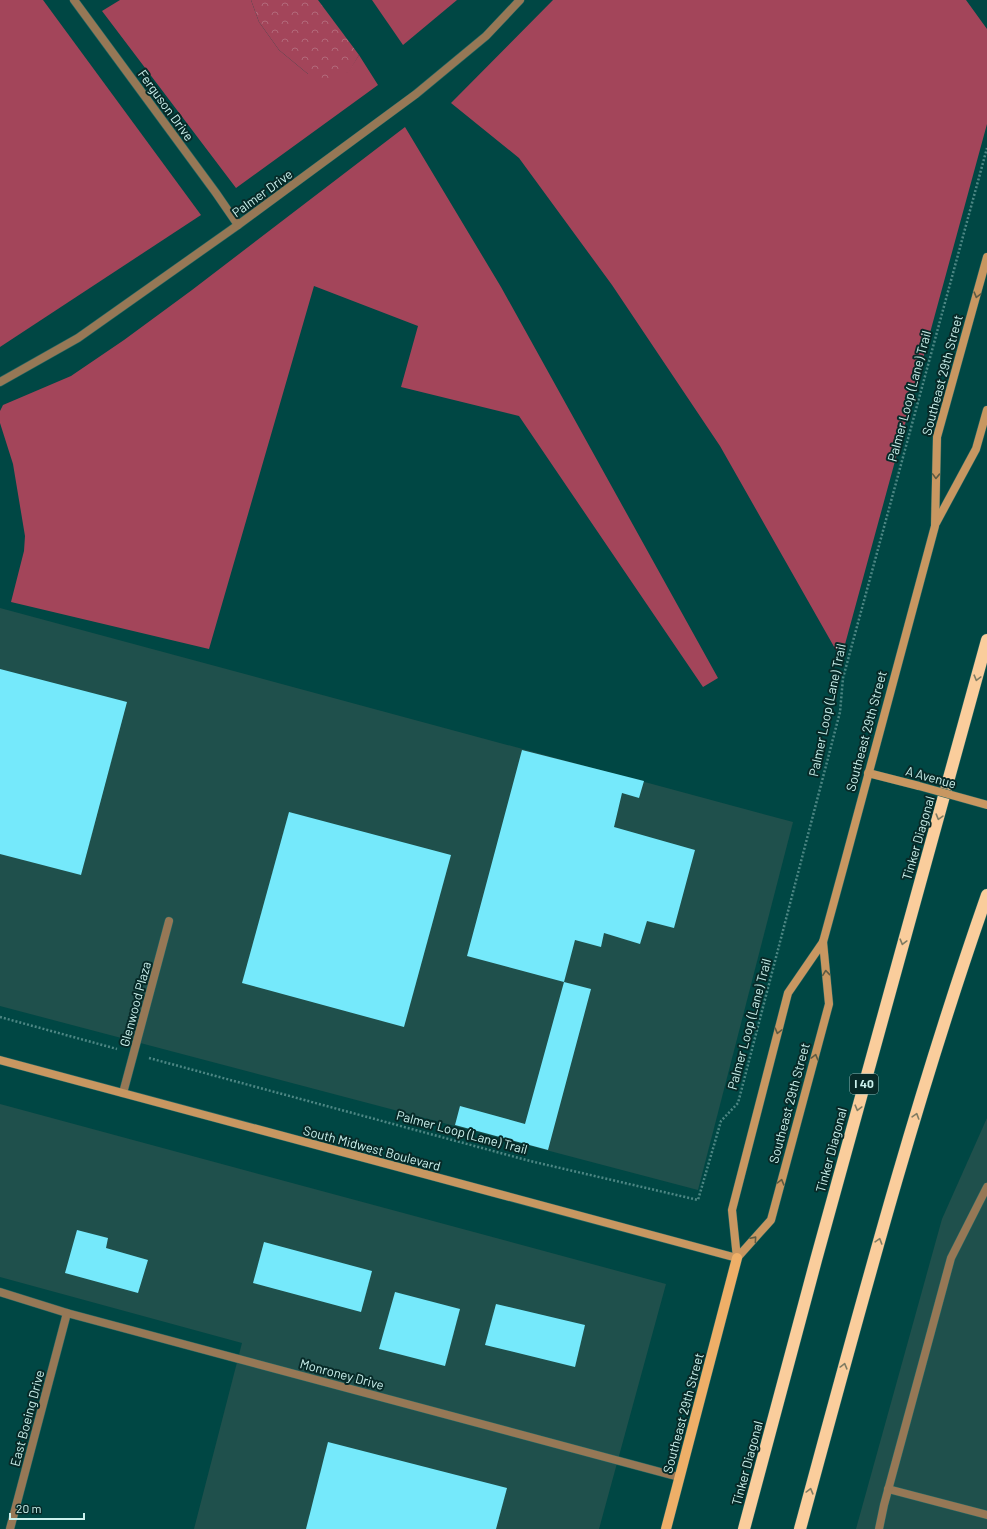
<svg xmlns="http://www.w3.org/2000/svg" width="987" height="1529" font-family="Barlow,sans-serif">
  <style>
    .built { fill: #1f504c }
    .grass { fill: #a3455a }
    .forest { fill: url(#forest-crowns) }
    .building { fill: #75e9fb }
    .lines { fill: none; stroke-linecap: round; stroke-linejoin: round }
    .service-casing { stroke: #256662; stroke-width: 9 }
    .minor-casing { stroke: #256662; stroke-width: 9 }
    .secondary-casing { stroke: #256662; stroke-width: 9 }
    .primary-casing { stroke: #256662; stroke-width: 11 }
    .motorway-casing { stroke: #256662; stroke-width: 13 }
    .path { stroke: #4d8784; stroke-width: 2.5; stroke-dasharray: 2 2; stroke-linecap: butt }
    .service { stroke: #967856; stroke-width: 8 }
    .minor { stroke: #967856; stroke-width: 8 }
    .secondary { stroke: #c89761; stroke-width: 8 }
    .primary { stroke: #eeaf68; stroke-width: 10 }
    .motorway { stroke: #facd9c; stroke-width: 12 }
    .secondary-bridge-casing { stroke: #256662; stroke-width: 9; stroke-linecap: butt }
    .secondary-bridge { stroke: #c89761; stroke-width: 8 }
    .oneway { stroke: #5e5b42 }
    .oneway2 { stroke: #807c62 }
    .labels { text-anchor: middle; stroke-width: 4; stroke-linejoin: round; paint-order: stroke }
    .shield { fill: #072a28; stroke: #90b5b2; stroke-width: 1 }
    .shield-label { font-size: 12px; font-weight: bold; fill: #cbf1ed }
    .street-label { font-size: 13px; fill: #cbf1ed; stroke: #072a28 }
  </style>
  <defs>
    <pattern id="forest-crowns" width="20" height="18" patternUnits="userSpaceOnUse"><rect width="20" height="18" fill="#a3455a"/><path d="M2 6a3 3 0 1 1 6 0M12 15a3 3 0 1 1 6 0" fill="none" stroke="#b2697a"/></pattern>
  </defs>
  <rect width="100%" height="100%" fill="#004744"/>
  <g class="built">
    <polygon points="0,608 793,822 698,1190 0,1006"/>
    <polygon points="0,1104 666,1284 599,1529 194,1529 242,1343 0,1277"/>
    <polygon points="987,1118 987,1529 856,1529 942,1219"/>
  </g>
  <g class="grass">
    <polygon points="0,0 43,0 201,215 0,347"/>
    <polygon points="120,0 251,0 259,22 279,50 308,74 348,72 359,55 378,85 236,188 102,11"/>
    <polygon points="372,0 457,0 403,45"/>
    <polygon points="553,0 966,0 987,29 987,124 841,659 720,446 612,285 519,158 451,103"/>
    <polygon points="405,127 501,287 718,678 703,687 519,416 401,387 418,326 314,286 209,649 11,602 24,551 25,536 13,464 0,423 0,411 3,405 71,376 124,340 192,290"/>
  </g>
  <polygon class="forest" points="251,0 318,0 359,55 349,72 327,79 308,74 279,50 259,22"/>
  <g class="building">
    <polygon points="0,669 127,702 81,875 0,854"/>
    <polygon points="522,750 644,781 639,798 622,793 614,827 695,850 674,928 647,921 640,944 604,933 601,947 575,940 564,982 467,956"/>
    <polygon points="289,812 451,855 404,1027 242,983"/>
    <polygon points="564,982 591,989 548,1150 455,1125 460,1106 525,1124"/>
    <polygon points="77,1230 108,1238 106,1248 148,1260 138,1293 65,1273"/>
    <polygon points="264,1242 372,1271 361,1312 253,1283"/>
    <polygon points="395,1292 460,1309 445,1366 379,1349"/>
    <polygon points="496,1304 585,1325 575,1367 485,1345"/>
    <polygon points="328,1442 507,1488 496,1529 306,1529"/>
  </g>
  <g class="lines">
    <g class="service-casing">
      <g id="service">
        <polyline points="888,1489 987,1515"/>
        <polyline points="879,1529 884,1505 951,1258 987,1187"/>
      </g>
    </g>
    <g class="minor-casing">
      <g id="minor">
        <polyline points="74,0 216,193 238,225"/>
        <polyline points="0,382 78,338 238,225 416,94 486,36 520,0"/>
        <polyline points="123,1093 169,921"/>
        <polyline points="0,1292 67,1313 679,1477"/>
        <polyline points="10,1529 67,1313"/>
      </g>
    </g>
    <g class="secondary-casing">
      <g id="secondary">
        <polyline points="936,523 976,449 987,410"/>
        <polyline points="868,773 919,786"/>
        <polyline points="0,1060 737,1258"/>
        <polyline points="737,1258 732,1210 788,993 823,942 844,865 935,526 937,437 987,257"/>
        <polyline points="737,1258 771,1220 829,1004 823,942"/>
      </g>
    </g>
    <g class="primary-casing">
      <polyline id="primary" points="666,1529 737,1258"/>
    </g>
    <g class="motorway-casing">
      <g id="motorway">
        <polyline points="744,1529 816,1260 987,640"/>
        <path d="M800 1529C858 1316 914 1103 987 895"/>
      </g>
    </g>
    <g class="path">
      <polyline points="0,1017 117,1049"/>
      <polyline points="149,1058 530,1161 698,1200 721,1121 738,1103 840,712 843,678 987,148"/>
    </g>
    <use href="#service" class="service"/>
    <use href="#minor" class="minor"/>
    <use href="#secondary" class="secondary"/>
    <use href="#primary" class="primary"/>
    <use href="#motorway" class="motorway"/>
    <g class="secondary-bridge-casing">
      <polyline id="secondary-bridge" points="919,786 987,805"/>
    </g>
    <use href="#secondary-bridge" class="secondary-bridge"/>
  </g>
  <defs><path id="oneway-chevron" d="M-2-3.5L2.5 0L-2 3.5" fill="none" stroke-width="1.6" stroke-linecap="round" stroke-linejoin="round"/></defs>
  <g class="oneway">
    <use href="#oneway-chevron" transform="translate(977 295) rotate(105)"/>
    <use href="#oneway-chevron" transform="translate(936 476) rotate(92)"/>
    <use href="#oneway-chevron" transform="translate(826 973) rotate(-96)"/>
    <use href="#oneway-chevron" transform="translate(778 1031) rotate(105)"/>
    <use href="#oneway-chevron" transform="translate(815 1057) rotate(-75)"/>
    <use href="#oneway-chevron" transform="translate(781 1182) rotate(-75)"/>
    <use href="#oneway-chevron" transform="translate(754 1239) rotate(-49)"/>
  </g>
  <g class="oneway2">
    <use href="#oneway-chevron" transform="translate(977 678) rotate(105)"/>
    <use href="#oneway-chevron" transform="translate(939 817) rotate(106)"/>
    <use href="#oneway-chevron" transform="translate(903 942) rotate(105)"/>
    <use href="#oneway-chevron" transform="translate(858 1108) rotate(105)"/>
    <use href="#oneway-chevron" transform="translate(916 1116) rotate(-73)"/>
    <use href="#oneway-chevron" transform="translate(879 1241) rotate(-73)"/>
    <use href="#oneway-chevron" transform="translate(844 1366) rotate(-75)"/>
    <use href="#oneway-chevron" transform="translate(810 1491) rotate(-75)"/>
  </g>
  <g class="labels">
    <rect class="shield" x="850" y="1074" width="28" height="20" rx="3"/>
    <g class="shield-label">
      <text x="864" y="1088">I 40</text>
    </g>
    <g class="street-label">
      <text transform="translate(166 105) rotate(54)" y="5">Ferguson Drive</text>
      <text transform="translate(262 193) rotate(-36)" y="5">Palmer Drive</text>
      <text transform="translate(942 375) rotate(-75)" y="5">Southeast 29th Street</text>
      <text transform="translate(909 396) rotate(-75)" y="5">Palmer Loop (Lane) Trail</text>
      <text transform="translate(827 710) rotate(-78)" y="5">Palmer Loop (Lane) Trail</text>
      <text transform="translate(866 731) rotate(-75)" y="5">Southeast 29th Street</text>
      <text transform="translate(931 777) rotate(15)" y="5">A Avenue</text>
      <text transform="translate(918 838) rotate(-74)" y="5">Tinker Diagonal</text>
      <text transform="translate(135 1004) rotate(-75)" y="5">Glenwood Plaza</text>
      <text transform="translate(749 1024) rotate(-75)" y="5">Palmer Loop (Lane) Trail</text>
      <text transform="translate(789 1103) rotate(-75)" y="5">Southeast 29th Street</text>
      <text transform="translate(462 1132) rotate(15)" y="5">Palmer Loop (Lane) Trail</text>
      <text transform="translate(372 1148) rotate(15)" y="5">South Midwest Boulevard</text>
      <text transform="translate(831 1150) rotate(-75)" y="5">Tinker Diagonal</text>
      <text transform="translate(342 1374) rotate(15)" y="5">Monroney Drive</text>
      <text transform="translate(683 1413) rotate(-75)" y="5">Southeast 29th Street</text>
      <text transform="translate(27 1418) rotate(-75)" y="5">East Boeing Drive</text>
      <text transform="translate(747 1463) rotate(-75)" y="5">Tinker Diagonal</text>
    </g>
  </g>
  <path d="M10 1513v6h74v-6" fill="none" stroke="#cbf1ed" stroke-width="2"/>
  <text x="16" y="1513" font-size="12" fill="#cbf1ed" stroke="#072a28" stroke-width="3" paint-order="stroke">20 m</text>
</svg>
